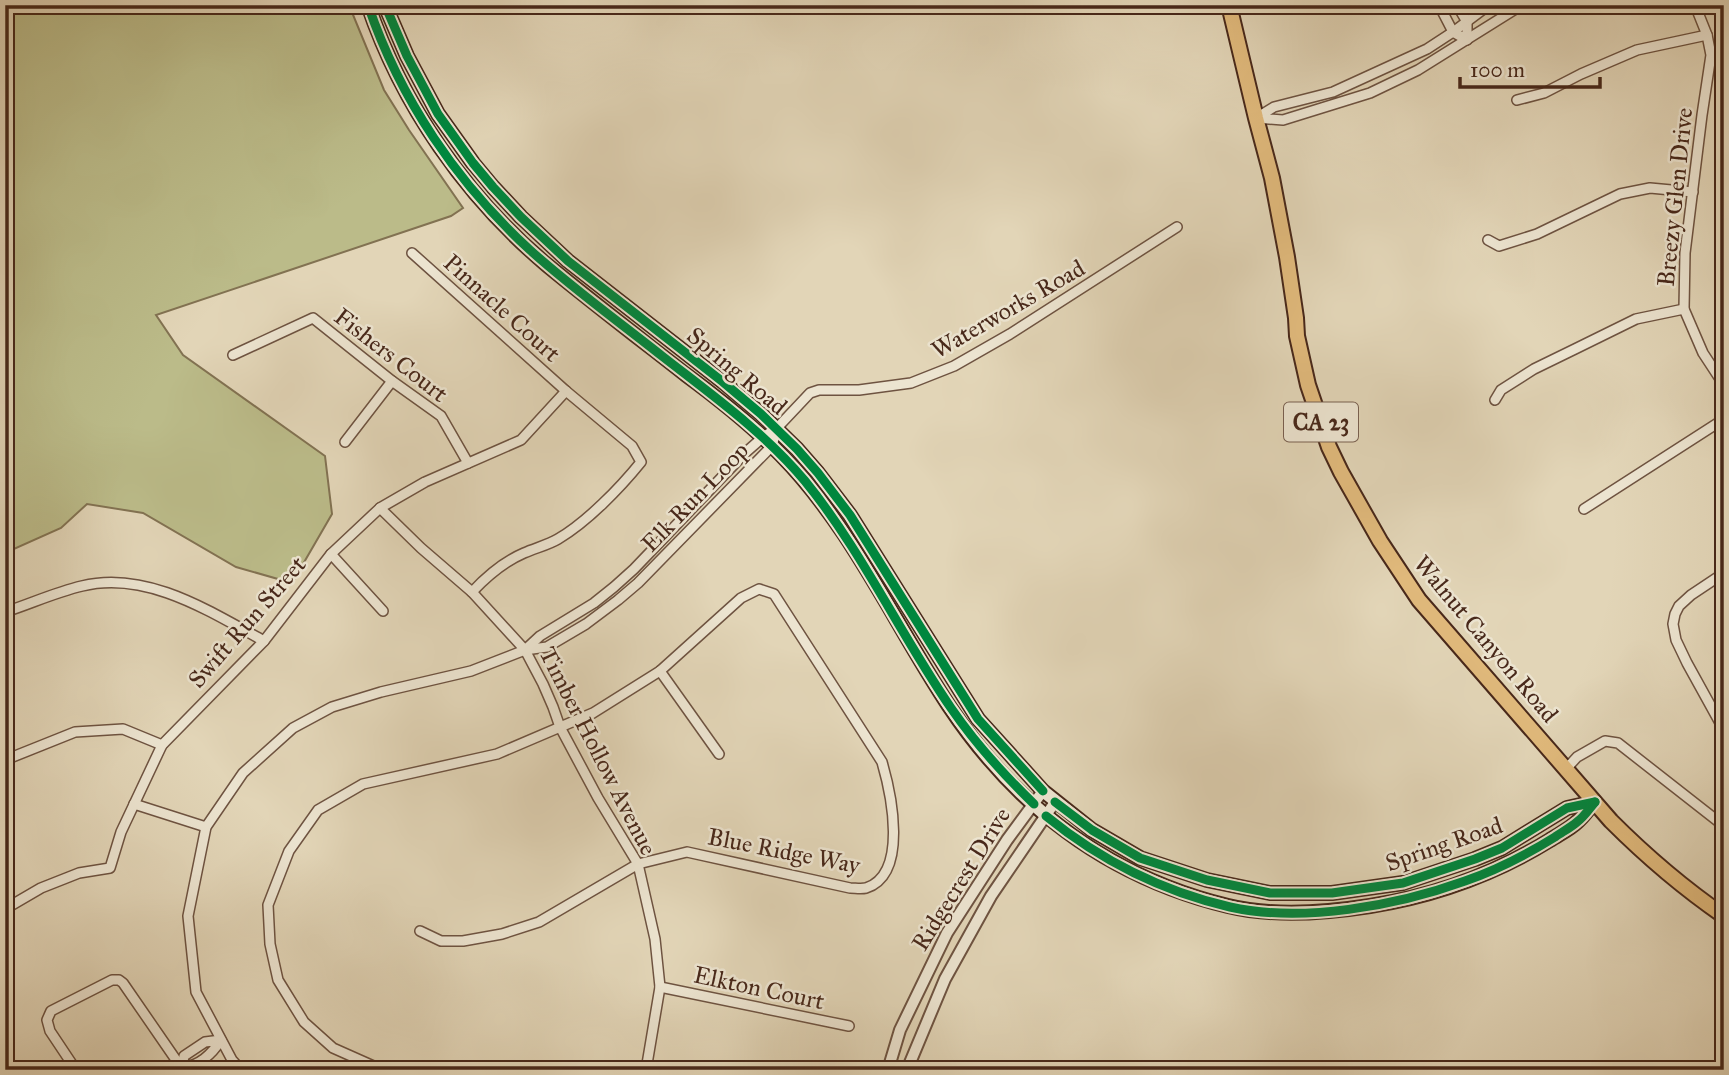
<svg xmlns="http://www.w3.org/2000/svg" width="1729" height="1075" font-family="'IM FELL Great Primer',serif">
  <style>
    .green { fill: #bbbb89; stroke: #827252; stroke-width: 2 }
    .lines { fill: none; stroke-linecap: round; stroke-linejoin: round }
    .minor-casing { stroke: #6e5341; stroke-width: 12 }
    .tertiary-casing { stroke: #6e5341; stroke-width: 14 }
    .secondary-casing { stroke: #48281a; stroke-width: 16 }
    .primary-casing { stroke: #48281a; stroke-width: 18 }
    .minor { stroke: #ece4d0; stroke-width: 9 }
    .tertiary { stroke: #ece4d0; stroke-width: 10 }
    .secondary { stroke: #ece4d0; stroke-width: 12 }
    .primary { stroke: #e1ba7c; stroke-width: 14 }
    .cycleway-casing { stroke: #ece4d0; stroke-width: 13 }
    .cycleway { stroke: #00873e; stroke-width: 9 }
    .labels { text-anchor: middle; stroke-width: 5; stroke-linejoin: round; paint-order: stroke }
    .shield { fill: #ece4d0; stroke: #796051; stroke-width: 2 }
    .shield-label { font-size: 23px; font-weight: bold; fill: #48281a }
    .street-label { font-size: 24px; fill: #48281a; stroke: #ece4d0 }
  </style>
  <rect width="100%" height="100%" fill="#e2d5b7"/>
  <filter id="stains"><feTurbulence type="fractalNoise" baseFrequency=".00286" numOctaves="4"/><feColorMatrix values="0 0 0 0 .2 0 0 0 0 .09 0 0 0 0 .02 0 0 0 .5 -.17"/></filter>
  <radialGradient id="worn" r=".72"><stop offset=".6" stop-color="#630" stop-opacity="0"/><stop offset="1" stop-color="#630" stop-opacity=".3"/></radialGradient>
  <polygon class="green" points="5,5 349,5 384,90 409,130 463,208 451,216 156,315 183,355 325,456 332,514 292,583 236,567 143,513 87,504 61,528 5,553"/>
  <g class="lines">
    <g class="minor-casing">
      <g id="minor">
        <polyline points="1439,5 1453,32 1467,40 1467,22 1457,5"/>
        <polyline points="1489,5 1453,32 1427,49 1333,92 1274,107 1256,118 1283,120 1370,93 1418,70 1522,5"/>
        <polyline points="1695,5 1707,35 1711,55 1702,115 1685,253 1684,309 1703,353 1724,385"/>
        <polyline points="1517,100 1544,93 1581,74 1637,50 1707,35"/>
        <polyline points="1488,240 1499,246 1537,234 1620,194 1650,188 1693,192"/>
        <path d="M412 253 566 391 632 446 641 462C620 488 587 522 558 539 548 545 535 548 524 553 503 562 487 576 472 592"/>
        <polyline points="233,355 313,318 392,381 441,416 468,463"/>
        <polyline points="1495,400 1501,390 1534,369 1575,349 1636,319 1684,309"/>
        <polyline points="345,442 392,381"/>
        <polyline points="380,508 421,548 472,592 525,650 543,684 553,707 560,727 598,798 638,864 655,939 660,987 646,1070"/>
        <polyline points="1584,509 1724,419"/>
        <polyline points="331,554 383,611"/>
        <polyline points="1724,573 1691,595 1679,606 1675,614 1673,624 1676,640 1687,663 1724,730"/>
        <path d="M5 612C30 604 56 592 82 586 146 570 209 611 264 641"/>
        <polyline points="526,649 540,636 594,603 614,587 634,569 745,453 763,437 777,428 810,393 819,390 859,390 911,383 954,366 1010,334 1177,227"/>
        <polyline points="660,671 719,754"/>
        <polyline points="5,760 75,732 123,729 162,745"/>
        <polyline points="1566,769 1577,757 1605,741 1618,743 1724,826"/>
        <polyline points="134,804 206,827"/>
        <polyline points="5,909 41,888 79,873 110,868 121,832 162,745 264,641 331,554 380,508 425,482 521,440 566,391"/>
        <polyline points="660,987 849,1026"/>
        <path d="M221 1040C212 1054 198 1067 182 1067L184 1056 205 1042Z"/>
        <polyline points="76,1070 50,1031 47,1020 51,1011 112,980 119,980 123,983 183,1070"/>
        <polyline points="241,1070 232,1060 196,992 188,916 206,827 243,773 293,728 332,707 381,692 471,671 525,650 547,647 586,624 618,600 638,583 772,446 777,428"/>
        <path d="M387 1070 378 1068 333 1048 304 1022 278 980 270 944 268 905 289 851 318 810 363 784 497 754 593 713 660 671 741 598 759 589 774 594 882 762C891 793 909 874 866 888 861 889 855 888 850 888L687 852 638 864 539 922 502 934 463 941H441L420 931"/>
      </g>
    </g>
    <g class="tertiary-casing">
      <g id="tertiary">
        <polyline points="888,1070 900,1030 947,933 1007,840 1043,791"/>
        <polyline points="907,1070 945,979 991,896 1055,802"/>
      </g>
    </g>
    <g class="secondary-casing">
      <g id="secondary">
        <path d="M368 5C402 105 466 197 547 265 592 302 639 338 685 374 719 399 752 425 781 455 851 526 894 623 949 706 1017 808 1108 877 1228 906 1273 917 1325 913 1370 906 1434 896 1495 874 1550 840 1559 834 1570 829 1578 821 1584 816 1589 808 1595 802"/>
        <polyline points="385,5 407,56 438,114 473,163 493,187 521,217 568,261 723,382 761,414 797,449 818,473 850,515 978,719 1043,791 1092,830 1140,858 1207,880 1270,893 1332,893 1403,883 1475,859 1502,848 1567,808 1594,802"/>
      </g>
    </g>
    <g class="primary-casing">
      <path id="primary" d="M1229 5 1256 118 1272 178 1287 257 1296 318 1297 336 1308 385 1329 447 1341 472 1380 541 1419 600 1611 821C1646 856 1682 887 1724 916"/>
    </g>
    <use href="#minor" class="minor"/>
    <use href="#tertiary" class="tertiary"/>
    <use href="#secondary" class="secondary"/>
    <use href="#primary" class="primary"/>
    <g class="cycleway-casing">
      <g id="cycleway">
        <path d="M368 5C400 99 457 183 530 250 572 288 618 321 662 356 712 395 764 432 805 481 862 551 900 634 951 708 975 743 1003 774 1034 804"/>
        <polyline points="385,5 407,56 438,114 473,163 493,187 521,217 568,261 723,382 761,414 797,449 818,473 850,515 978,719 1043,791"/>
        <polyline points="1055,802 1092,830 1140,858 1207,880 1270,893 1332,893 1403,883 1475,859 1502,848 1567,808 1595,802"/>
        <path d="M1046 816C1100 860 1161 891 1230 907 1302 923 1396 906 1465 881 1497 870 1526 855 1555 837 1562 832 1570 828 1577 822 1584 817 1589 809 1595 802"/>
      </g>
    </g>
    <use href="#cycleway" class="cycleway"/>
  </g>
  <g class="labels">
    <rect class="shield" x="1284" y="402.5" width="74" height="39" rx="5"/>
    <g class="shield-label">
      <text x="1321" y="430">CA 23</text>
    </g>
    <g class="street-label">
      <text transform="translate(1675 197) rotate(-84)" y="8">Breezy Glen Drive</text>
      <text transform="translate(502 308) rotate(42)" y="8">Pinnacle Court</text>
      <text transform="translate(1008 309) rotate(-30)" y="8">Waterworks Road</text>
      <text transform="translate(391 355) rotate(38)" y="8">Fishers Court</text>
      <text transform="translate(737 371) rotate(40)" y="8">Spring Road</text>
      <text transform="translate(695 497) rotate(-46)" y="8">Elk Run Loop</text>
      <text transform="translate(247 622) rotate(-49)" y="8">Swift Run Street</text>
      <text transform="translate(1486 639) rotate(50)" y="8">Walnut Canyon Road</text>
      <text transform="translate(598 751) rotate(63)" y="8">Timber Hollow Avenue</text>
      <text transform="translate(1444 844) rotate(-19)" y="8">Spring Road</text>
      <text transform="translate(784 851) rotate(11)" y="8">Blue Ridge Way</text>
      <text transform="translate(961 879) rotate(-58)" y="8">Ridgecrest Drive</text>
      <text transform="translate(759 988) rotate(12)" y="8">Elkton Court</text>
    </g>
  </g>
  <rect width="1729" height="1075" fill="none" stroke="#e2d5b7" stroke-width="28"/>
  <rect x="7" y="7" width="1715" height="1061" fill="none" stroke="#48281a" stroke-width="3.5"/>
  <rect x="14" y="14" width="1701" height="1047" fill="none" stroke="#48281a" stroke-width="2"/>
  <path d="M1460 77v10h140v-10" fill="none" stroke="#48281a" stroke-width="3.5"/>
  <text x="1470" y="77" font-size="21" fill="#48281a" stroke="#ece4d0" stroke-width="5" paint-order="stroke">100 m</text>
  <rect width="100%" height="100%" filter="url(#stains)"/>
  <rect width="100%" height="100%" fill="url(#worn)"/>
</svg>
